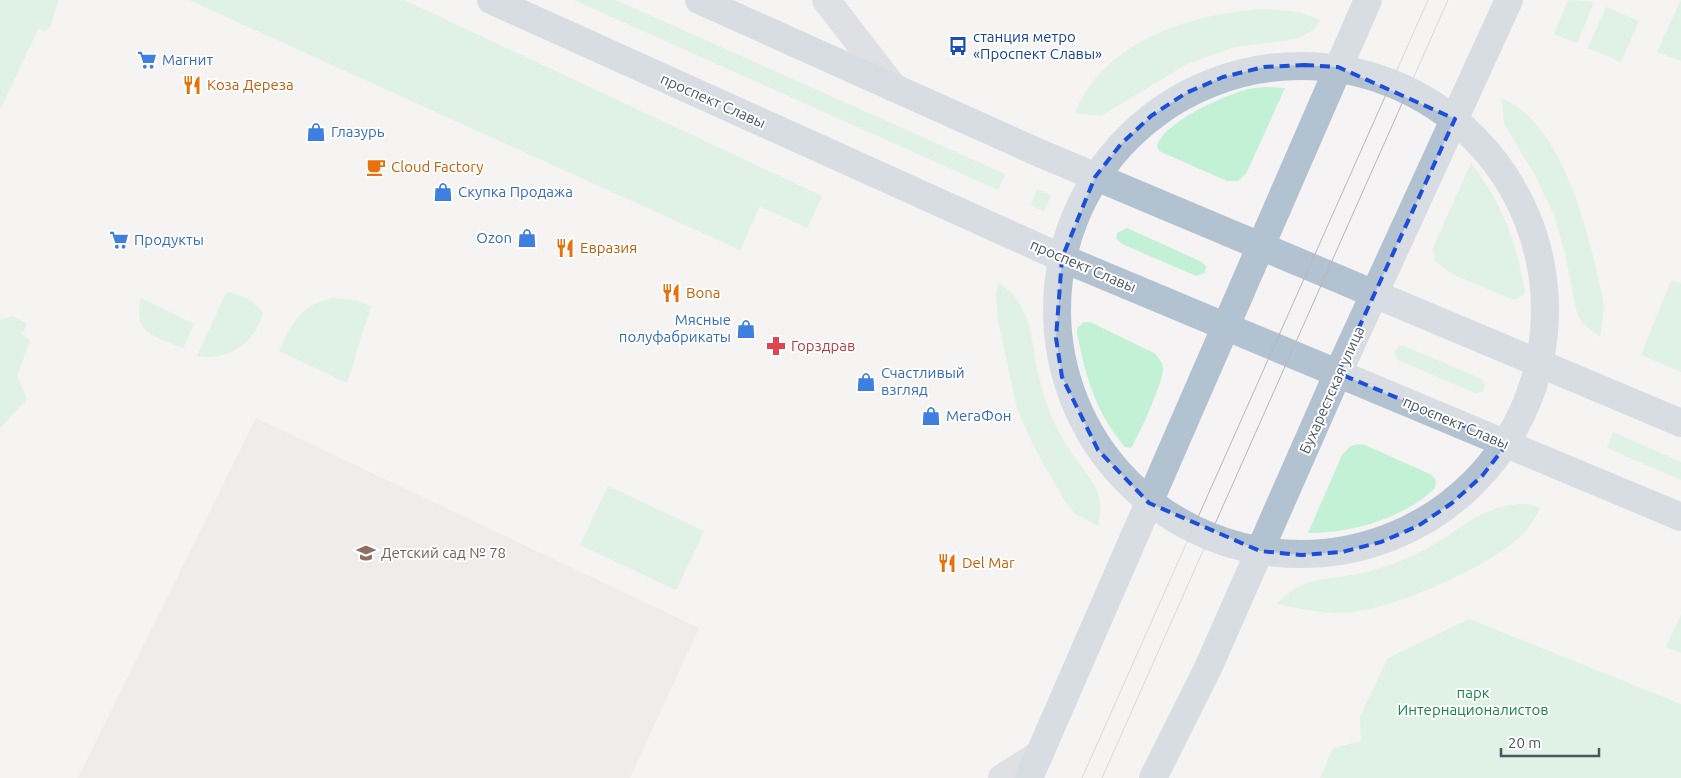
<svg xmlns="http://www.w3.org/2000/svg" width="1681" height="778" font-family="Ubuntu,sans-serif">
  <style>
    .education { fill: #e6e4e5 }
    .green { fill: #c3f1d5 }
    .lines { fill: none; stroke-linecap: round; stroke-linejoin: round }
    .minor { stroke: #c1cad2; stroke-width: 28 }
    .major { stroke: #b3c2d1; stroke-width: 28 }
    .tram { stroke: #b5b8bd; stroke-width: 1 }
    .marked { fill: none; stroke: #1d4ed8; stroke-width: 4; stroke-dasharray: 10 6; stroke-linejoin: round }
    .labels { text-anchor: middle; stroke-width: 4; stroke-linejoin: round; paint-order: stroke }
    .transit-label { font-size: 15px; fill: #164399; stroke: #fff; text-anchor: start }
    .shop-label { font-size: 15px; fill: #366cbe; stroke: #fff; text-anchor: start }
    .food-label { font-size: 15px; fill: #c56008; stroke: #fff; text-anchor: start }
    .street-label { font-size: 15px; fill: #4a5661; stroke: #fff }
    .health-label { font-size: 15px; fill: #be3a42; stroke: #fff; text-anchor: start }
    .education-label { font-size: 15px; fill: #785e54; stroke: #fff; text-anchor: start }
    .park-label { font-size: 15px; fill: #17864f; stroke: #fff }
  </style>
  <rect width="100%" height="100%" fill="#f5f3f3"/>
  <polygon class="education" points="256,418 699,628 630,778 78,778"/>
  <g class="green">
    <polygon points="0,0 58,0 51,26 44,31 38,29 0,110"/>
    <polygon points="189,0 404,0 822,196 807,228 760,206 740,250"/>
    <polygon points="574,0 616,0 1005,174 998,190"/>
    <polygon points="1568,0 1594,2 1577,43 1554,34"/>
    <polygon points="1681,0 1681,61 1657,52"/>
    <polygon points="1606,7 1639,21 1621,62 1588,48"/>
    <path d="M1263 9 1299 12 1321 20 1312 31 1296 39 1235 47 1187 64 1101 116 1075 113C1105 40 1191 14 1263 9Z"/>
    <path d="M1265 87 1285 88 1246 174 1238 181H1227L1159 151 1157 147C1161 124 1221 97 1242 91 1249 88 1257 88 1265 87Z"/>
    <path d="M1502 98C1566 127 1589 237 1603 299L1604 308 1600 337 1582 323 1577 313 1565 253 1554 215 1535 175 1504 124Z"/>
    <path d="M1471 163C1502 202 1517 244 1525 293L1517 299H1511L1452 274 1435 261 1433 248Z"/>
    <polygon points="1037,189 1051,195 1044,211 1030,205"/>
    <polygon points="1127,228 1202,262 1206,266 1205,273 1196,276 1122,244 1116,238 1117,233"/>
    <polygon points="1671,281 1681,283 1681,372 1641,355"/>
    <path d="M999 283C1034 306 1030 340 1039 377 1044 402 1056 430 1070 451 1088 477 1107 491 1098 526L1074 513 1065 501 1037 453 1017 409 998 321 996 293Z"/>
    <path d="M230 292 249 299 263 312C257 342 227 362 197 356L226 293Z"/>
    <path d="M141 298 194 324 183 348C156 337 131 333 141 298Z"/>
    <path d="M333 298 355 300 371 306 347 383 279 351C293 323 299 305 333 298Z"/>
    <polygon points="12,316 27,323 22,334 30,341 17,376 27,399 0,428 0,320"/>
    <path d="M1084 322H1090L1154 353C1159 358 1163 363 1163 370 1163 382 1138 437 1131 448L1125 447C1096 414 1085 375 1077 333V328Z"/>
    <polygon points="1399,346 1404,346 1482,379 1485,386 1483,392 1475,393 1398,360 1394,353"/>
    <polygon points="1613,432 1681,462 1681,480 1607,448"/>
    <path d="M1358 444 1365 445 1432 475 1436 481 1435 488C1403 519 1351 533 1308 533L1342 455 1351 446Z"/>
    <polygon points="608,486 704,531 676,590 580,545"/>
    <path d="M1527 504 1540 508C1535 517 1531 527 1523 534 1492 566 1386 613 1340 613 1319 613 1297 608 1276 604 1305 576 1320 581 1356 574 1375 571 1396 563 1414 555 1455 537 1478 503 1527 504Z"/>
    <polygon points="1681,615 1681,653 1666,647"/>
    <polygon points="1469,619 1681,704 1681,778 1320,778 1333,748 1361,741 1360,716 1388,658"/>
  </g>
  <g class="lines">
    <g class="minor">
      <polyline points="826,0 894,88"/>
      <polyline points="1002,778 1038,755"/>
    </g>
    <g class="major">
      <polyline points="491,0 1062,258 1681,517"/>
      <polyline points="699,0 1037,152 1681,423"/>
      <circle cx="1301" cy="310" r="244"/>
      <polyline points="1029,778 1368,0"/>
      <polyline points="1153,778 1208,668 1338,373 1509,0"/>
    </g>
    <g class="tram">
      <polyline points="1082,778 1428,0"/>
      <polyline points="1102,778 1448,0"/>
    </g>
  </g>
  <path d="M0 0H1681V778H0ZM1304 65 1338 67 1455 119 1338 373 1507 444 1482 476 1452 503 1418 526 1381 542 1342 552 1301 555 1260 551 1149 503 1098 450 1062 377 1056 338 1062 258 1095 177 1121 144 1151 116 1186 93 1223 77 1264 67Z" fill="#f5f3f3" fill-opacity=".55" fill-rule="evenodd"/>
  <path class="marked" d="M1304 65 1338 67 1455 119 1338 373 1507 444 1482 476 1452 503 1418 526 1381 542 1342 552 1301 555 1260 551 1149 503 1098 450 1062 377 1056 338 1062 258 1095 177 1121 144 1151 116 1186 93 1223 77 1264 67Z"/>
  <defs>
    <g id="bus-bare" transform="scale(1.5)"><path d="M-5-6H5V4H4V6H2V4H-2V6H-4V4H-5ZM-3.5-4V0h7V-4ZM-3.5 1.2v1.5H-2V1.2ZM2 1.2v1.5H3.5V1.2Z" fill="#1a4fb4" stroke="#fff" stroke-width="2.5" paint-order="stroke"/></g>
    <g id="supermarket-bare" transform="scale(1.5)"><path d="M-6-5.5h2.5l.6 2H6L4.5 2H-2.5L-4.4-4H-6ZM-1.5 3.2a1.3 1.3 0 1 0 .1 0ZM3 3.2a1.3 1.3 0 1 0 .1 0Z" fill="#3f7fe0" stroke="#fff" stroke-width="2.5" paint-order="stroke"/></g>
    <g id="restaurant-bare" transform="scale(1.5)"><path d="M-5-6h1v4h1v-4h1v4h1v-4h1v5L-1.5 .5V6h-2V.5L-5-1ZM5-6V6H3V1.5H1.5Q1.5-4 5-6Z" fill="#e8710a" stroke="#fff" stroke-width="2.5" paint-order="stroke"/></g>
    <g id="shop-bare" transform="scale(1.5)"><path d="M-5-2.5h2.3a2.7 3.5 0 0 1 5.4 0H5L5.5 6h-11ZM-1.5-2.5h3a1.5 2.3 0 0 0-3 0Z" fill="#3f7fe0" stroke="#fff" stroke-width="2.5" paint-order="stroke"/></g>
    <g id="cafe-bare" transform="scale(1.5)"><path d="M-5.5-4.5H6V0H3Q3 3.5 0 3.5H-2.5Q-5.5 3.5-5.5 0ZM3-3.2v2h1.7v-2ZM-6 4.5H4V6H-6Z" fill="#e8710a" stroke="#fff" stroke-width="2.5" paint-order="stroke"/></g>
    <g id="pharmacy-bare" transform="scale(1.5)"><path d="M-2-6h4v4h4v4h-4v4h-4v-4h-4v-4h4Z" fill="#e0444e" stroke="#fff" stroke-width="2.5" paint-order="stroke"/></g>
    <g id="school-bare" transform="scale(1.5)"><path d="M0-5L7-2L0 1L-7-2ZM-4 1L0 2.5L4 1V4Q0 6-4 4Z" fill="#8d6e63" stroke="#fff" stroke-width="2.5" paint-order="stroke"/></g>
  </defs>
  <g fill-rule="evenodd">
    <use href="#bus-bare" x="958" y="46"/>
    <use href="#supermarket-bare" x="147" y="60"/>
    <use href="#restaurant-bare" x="192" y="85"/>
    <use href="#shop-bare" x="316" y="132"/>
    <use href="#cafe-bare" x="376" y="167"/>
    <use href="#shop-bare" x="443" y="192"/>
    <use href="#shop-bare" x="527" y="238"/>
    <use href="#supermarket-bare" x="119" y="240"/>
    <use href="#restaurant-bare" x="565" y="248"/>
    <use href="#restaurant-bare" x="671" y="293"/>
    <use href="#shop-bare" x="746" y="329"/>
    <use href="#pharmacy-bare" x="776" y="346"/>
    <use href="#shop-bare" x="866" y="382"/>
    <use href="#shop-bare" x="931" y="416"/>
    <use href="#school-bare" x="366" y="553"/>
    <use href="#restaurant-bare" x="947" y="563"/>
  </g>
  <g class="labels">
    <g class="transit-label">
      <text x="973" y="42">станция метро<tspan x="973" dy="17">«Проспект Славы»</tspan></text>
    </g>
    <g class="shop-label">
      <text x="162" y="65">Магнит</text>
      <text x="331" y="137">Глазурь</text>
      <text x="458" y="197">Скупка Продажа</text>
      <text x="512" y="243" text-anchor="end">Ozon</text>
      <text x="134" y="245">Продукты</text>
      <text x="731" y="325" text-anchor="end">Мясные<tspan x="731" dy="17">полуфабрикаты</tspan></text>
      <text x="881" y="378">Счастливый<tspan x="881" dy="17">взгляд</tspan></text>
      <text x="946" y="421">МегаФон</text>
    </g>
    <g class="food-label">
      <text x="207" y="90">Коза Дереза</text>
      <text x="391" y="172">Cloud Factory</text>
      <text x="580" y="253">Евразия</text>
      <text x="686" y="298">Bona</text>
      <text x="962" y="568">Del Mar</text>
    </g>
    <g class="street-label">
      <text transform="translate(713 101) rotate(24)" y="5">проспект Славы</text>
      <text transform="translate(1083 266) rotate(23)" y="5">проспект Славы</text>
      <text transform="translate(1332 390) rotate(-66)" y="5">Бухарестская улица</text>
      <text transform="translate(1456 423) rotate(23)" y="5">проспект Славы</text>
    </g>
    <g class="health-label">
      <text x="791" y="351">Горздрав</text>
    </g>
    <g class="education-label">
      <text x="381" y="558">Детский сад № 78</text>
    </g>
    <g class="park-label">
      <text x="1473" y="698">парк<tspan x="1473" dy="17">Интернационалистов</tspan></text>
    </g>
  </g>
  <path d="M1501 748v8h98v-8" fill="none" stroke="#4a5661" stroke-width="2.5"/>
  <text x="1508" y="748" font-size="15" fill="#4a5661" stroke="#ffffff" stroke-width="4" paint-order="stroke">20 m</text>
</svg>
